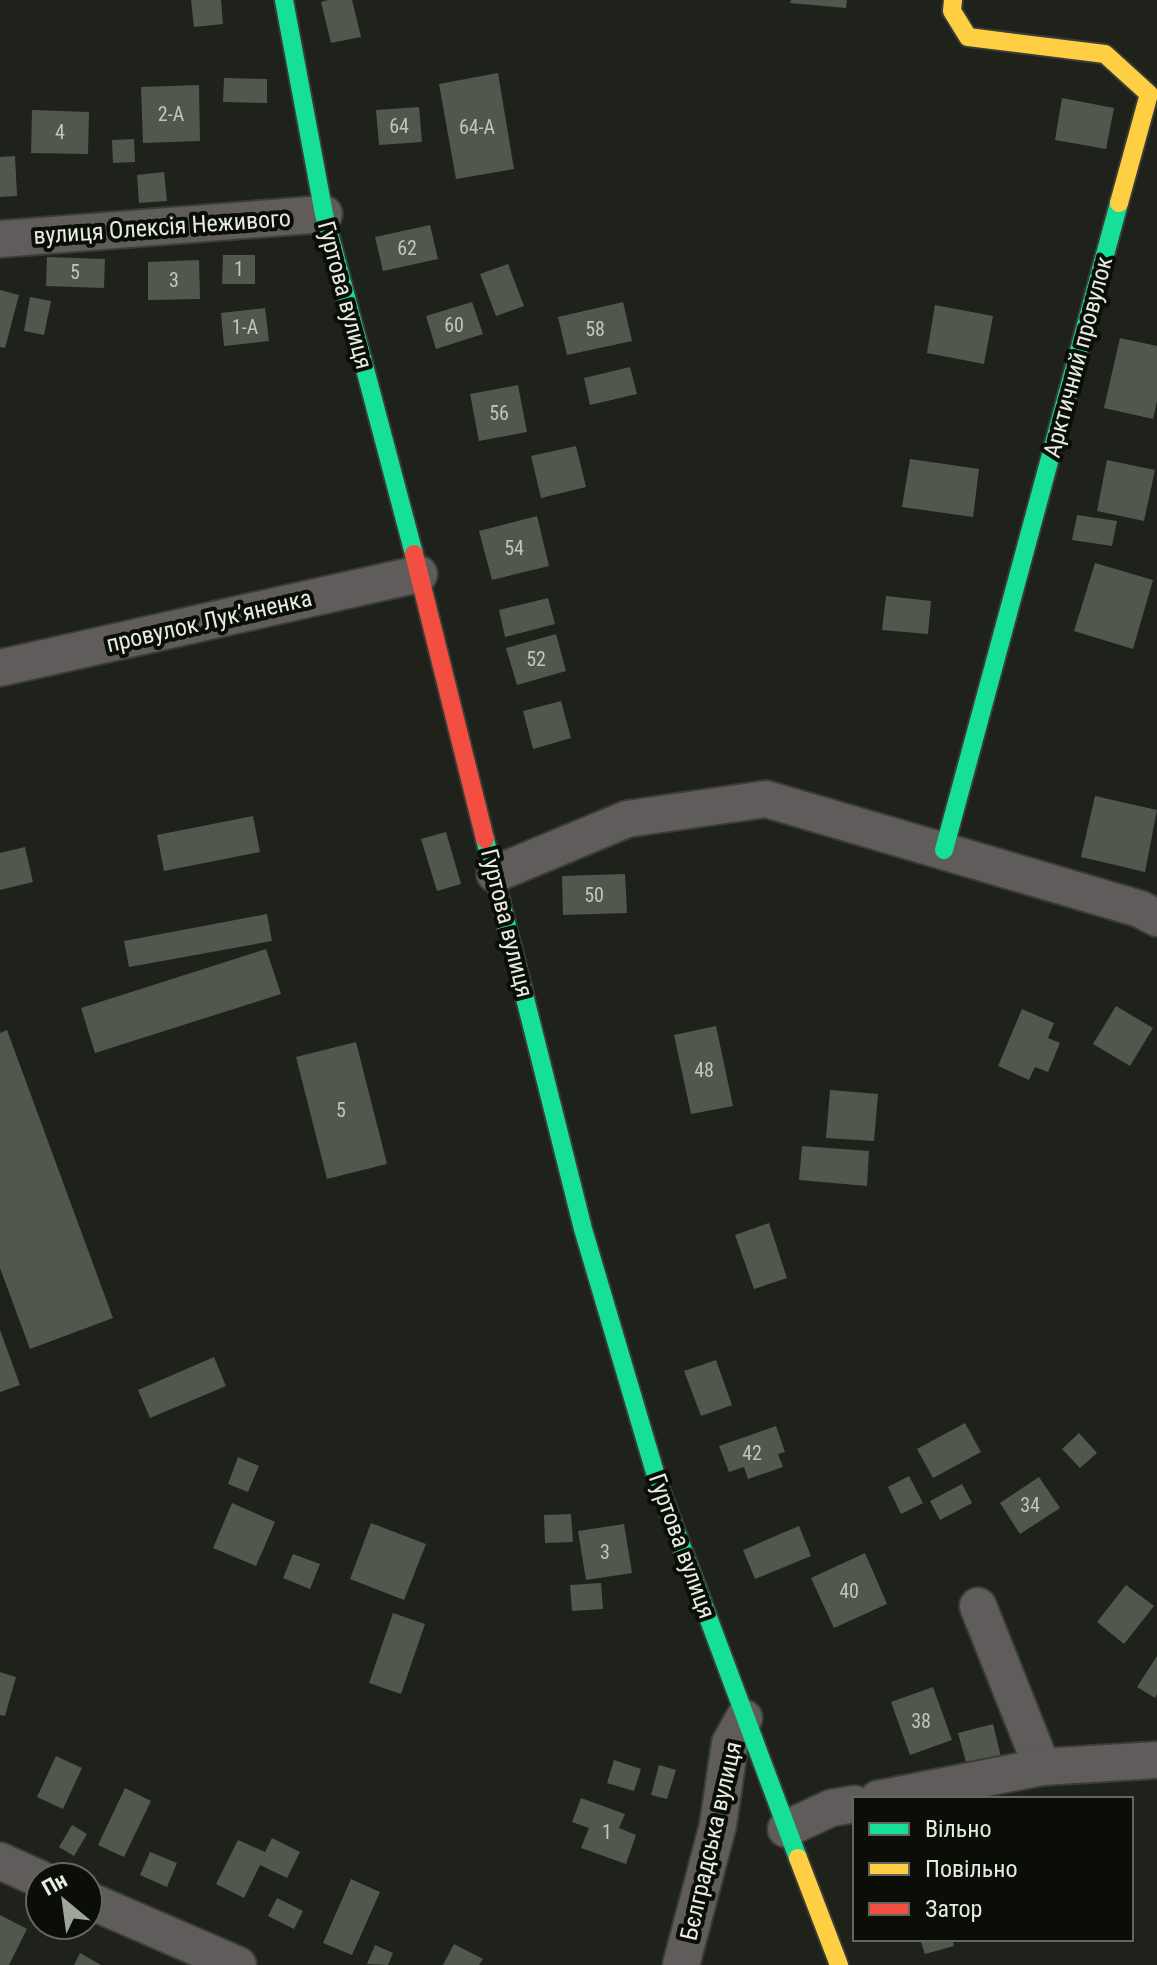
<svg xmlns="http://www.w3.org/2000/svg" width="1157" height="1965" font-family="'Roboto Condensed',sans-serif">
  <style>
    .building { fill: #52574d }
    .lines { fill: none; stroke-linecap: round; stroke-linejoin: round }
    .street-casing { stroke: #3a3d37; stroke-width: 40 }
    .fast-casing { stroke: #3a3d37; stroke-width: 22 }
    .slow-casing { stroke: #3a3d37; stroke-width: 22 }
    .jam-casing { stroke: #3a3d37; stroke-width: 22 }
    .street { stroke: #5f5c5b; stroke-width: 36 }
    .fast { stroke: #16e098; stroke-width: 18 }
    .slow { stroke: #ffcf43; stroke-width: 18 }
    .jam { stroke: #f24e42; stroke-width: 18 }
    .labels { text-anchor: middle; stroke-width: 8; stroke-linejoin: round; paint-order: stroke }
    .number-label { font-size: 20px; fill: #c1c6bb }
    .street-label { font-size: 24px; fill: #e6ebe0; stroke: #0b0e07 }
  </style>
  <rect width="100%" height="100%" fill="#1e221a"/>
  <g class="building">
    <polygon points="191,0 221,0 223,24 194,27"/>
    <polygon points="328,0 352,0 361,37 331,43 321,2"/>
    <polygon points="791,0 847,0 846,8 790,3"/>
    <polygon points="498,73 514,169 456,179 439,84"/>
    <polygon points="224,78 267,79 267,103 223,102"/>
    <polygon points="199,85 200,141 143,143 141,87"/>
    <polygon points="1062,98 1114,108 1106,149 1055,140"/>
    <polygon points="419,107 422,142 379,145 376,110"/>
    <polygon points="32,110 89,112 88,154 31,153"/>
    <polygon points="134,139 135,162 113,163 112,140"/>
    <polygon points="15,156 17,196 0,197 0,157"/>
    <polygon points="164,172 167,201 139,203 137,175"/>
    <polygon points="430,225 438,259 383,271 375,237"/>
    <polygon points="223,255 255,255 255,284 222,284"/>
    <polygon points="47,257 105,259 104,288 46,286"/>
    <polygon points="199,260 200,299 148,300 148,262"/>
    <polygon points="508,264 524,306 496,316 480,274"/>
    <polygon points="0,290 19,295 5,348 0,347"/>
    <polygon points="30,297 51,301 44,335 24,331"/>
    <polygon points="472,302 483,334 436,349 426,316"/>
    <polygon points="623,302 632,341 567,355 558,317"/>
    <polygon points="935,305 993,316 984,364 927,353"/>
    <polygon points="265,308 269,341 224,346 221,313"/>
    <polygon points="1120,338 1157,346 1157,401 1153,419 1104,408"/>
    <polygon points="630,367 637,394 590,405 584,378"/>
    <polygon points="518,385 527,432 479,441 470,394"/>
    <polygon points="576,446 586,487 541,498 531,456"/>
    <polygon points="910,459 979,469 973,517 902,507"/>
    <polygon points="1107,460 1155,470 1144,521 1097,511"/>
    <polygon points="1077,515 1117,521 1112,546 1072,540"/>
    <polygon points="537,516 549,566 492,580 479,531"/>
    <polygon points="1095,563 1153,580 1133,649 1074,631"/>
    <polygon points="886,596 931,601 928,634 882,630"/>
    <polygon points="548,598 555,624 505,637 499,610"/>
    <polygon points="556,634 566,671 517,685 506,648"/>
    <polygon points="561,701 571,738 533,749 523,711"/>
    <polygon points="1095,796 1157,810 1145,872 1081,857"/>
    <polygon points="253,816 260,852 164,871 157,835"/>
    <polygon points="446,832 461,884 437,891 421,839"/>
    <polygon points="25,847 33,882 0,890 0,853"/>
    <polygon points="625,874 627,913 563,915 562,876"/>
    <polygon points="267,914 272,941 129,967 124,941"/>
    <polygon points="266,949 281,994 95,1053 81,1008"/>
    <polygon points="1116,1006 1153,1028 1130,1066 1093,1044"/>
    <polygon points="1022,1009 1054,1023 1048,1038 1060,1043 1048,1072 1035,1067 1029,1080 998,1066"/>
    <polygon points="716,1026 733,1106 691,1114 674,1035"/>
    <polygon points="7,1030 113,1318 30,1349 0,1268 0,1033"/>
    <polygon points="356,1042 387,1164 327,1179 296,1057"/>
    <polygon points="830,1090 878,1094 874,1141 826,1138"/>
    <polygon points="802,1146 869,1151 867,1186 799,1180"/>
    <polygon points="769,1223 787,1278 754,1289 735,1235"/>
    <polygon points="0,1330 20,1385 0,1392"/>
    <polygon points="214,1357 226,1386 150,1418 138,1390"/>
    <polygon points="716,1360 732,1405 701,1416 684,1371"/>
    <polygon points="965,1423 981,1452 933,1478 917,1449"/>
    <polygon points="776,1426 785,1452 778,1454 783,1467 748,1479 744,1467 729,1472 719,1446"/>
    <polygon points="1079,1433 1097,1453 1080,1468 1062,1449"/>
    <polygon points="238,1457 259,1466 248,1492 228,1484"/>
    <polygon points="909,1476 923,1503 901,1514 888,1487"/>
    <polygon points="1039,1477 1060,1508 1020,1534 1000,1503"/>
    <polygon points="962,1484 972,1503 940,1520 930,1501"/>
    <polygon points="232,1503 275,1522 256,1566 213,1548"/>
    <polygon points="571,1514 573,1542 545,1543 544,1515"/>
    <polygon points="371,1523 426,1544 404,1600 350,1579"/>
    <polygon points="624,1524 632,1573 586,1580 578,1531"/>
    <polygon points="799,1526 811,1556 755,1579 743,1550"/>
    <polygon points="865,1553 887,1604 834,1628 811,1578"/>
    <polygon points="293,1554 320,1564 310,1589 283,1578"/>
    <polygon points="601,1583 603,1609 572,1611 570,1585"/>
    <polygon points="1126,1585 1154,1606 1124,1644 1097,1622"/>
    <polygon points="393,1613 425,1624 401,1694 369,1683"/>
    <polygon points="1157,1656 1157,1694 1155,1698 1137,1687"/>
    <polygon points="0,1672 16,1677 5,1716 0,1715"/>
    <polygon points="933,1687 952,1740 910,1755 891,1702"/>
    <polygon points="993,1724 1001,1757 967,1766 958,1733"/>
    <polygon points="56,1756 82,1768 63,1809 37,1797"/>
    <polygon points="614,1760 641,1769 634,1791 607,1783"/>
    <polygon points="659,1765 676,1770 667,1799 651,1795"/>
    <polygon points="125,1788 151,1801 124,1857 98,1845"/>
    <polygon points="581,1798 625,1814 619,1828 636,1835 626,1864 581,1848 589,1828 572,1822"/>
    <polygon points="72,1825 87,1834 74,1856 59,1847"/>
    <polygon points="272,1838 300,1852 287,1878 260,1865 244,1898 216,1884 238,1840 265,1852"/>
    <polygon points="150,1852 177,1863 167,1887 140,1875"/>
    <polygon points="351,1879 380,1892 352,1955 323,1943"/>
    <polygon points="277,1898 303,1911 294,1929 268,1916"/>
    <polygon points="0,1915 27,1929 9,1965 0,1965"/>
    <polygon points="920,1939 952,1939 954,1946 925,1954"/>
    <polygon points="454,1944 483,1959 479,1965 443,1965"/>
    <polygon points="375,1945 393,1953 388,1965 367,1964"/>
    <polygon points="80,1953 101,1965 74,1965"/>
  </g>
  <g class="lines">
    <g class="street-casing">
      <g id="street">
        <polyline points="0,239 324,214"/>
        <polyline points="0,668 419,574"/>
        <polyline points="495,874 627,819 766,799 1140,909 1157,918"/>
        <polyline points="978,1606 1042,1767"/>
        <polyline points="878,1799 1042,1767 1157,1760"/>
        <polyline points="786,1829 831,1808 855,1804"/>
        <polyline points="0,1861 40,1879"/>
        <polyline points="88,1900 238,1965"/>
        <polyline points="681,1965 718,1825 730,1743 744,1718"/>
      </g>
    </g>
    <g class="fast-casing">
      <g id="fast">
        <polyline points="284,0 324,214 414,554"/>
        <polyline points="485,839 583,1229 659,1486 798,1858"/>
        <polyline points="944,850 1119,203"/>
      </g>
    </g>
    <g class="slow-casing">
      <g id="slow">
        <polyline points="953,0 952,11 968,37 1105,54 1149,94 1119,203"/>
        <polyline points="798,1858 839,1965"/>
      </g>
    </g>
    <g class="jam-casing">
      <polyline id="jam" points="414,554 485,839"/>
    </g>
    <use href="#street" class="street"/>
    <use href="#fast" class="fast"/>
    <use href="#slow" class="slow"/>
    <use href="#jam" class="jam"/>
  </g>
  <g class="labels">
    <g class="number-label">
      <text x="171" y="121">2-А</text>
      <text x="399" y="133">64</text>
      <text x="477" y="134">64-А</text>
      <text x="60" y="139">4</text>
      <text x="407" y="255">62</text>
      <text x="239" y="276">1</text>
      <text x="75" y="279">5</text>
      <text x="174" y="287">3</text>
      <text x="454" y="332">60</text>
      <text x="245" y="334">1-А</text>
      <text x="595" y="336">58</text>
      <text x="499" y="420">56</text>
      <text x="514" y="555">54</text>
      <text x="536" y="666">52</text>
      <text x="594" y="902">50</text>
      <text x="704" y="1077">48</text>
      <text x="341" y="1117">5</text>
      <text x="752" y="1460">42</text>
      <text x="1030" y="1512">34</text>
      <text x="605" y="1559">3</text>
      <text x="849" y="1598">40</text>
      <text x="921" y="1728">38</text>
      <text x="607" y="1839">1</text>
    </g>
    <g class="street-label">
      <text transform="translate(162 227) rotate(-4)" y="8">вулиця Олексія Неживого</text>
      <text transform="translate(345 295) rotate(75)" y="8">Гуртова вулиця</text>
      <text transform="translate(1078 357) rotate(-75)" y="8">Арктичний провулок</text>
      <text transform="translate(209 621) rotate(-13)" y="8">провулок Лукʼяненка</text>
      <text transform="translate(507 923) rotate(76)" y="8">Гуртова вулиця</text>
      <text transform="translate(682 1546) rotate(70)" y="8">Гуртова вулиця</text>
      <text transform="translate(711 1841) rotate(-77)" y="8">Бєлградська вулиця</text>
    </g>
  </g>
  <rect x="853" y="1797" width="280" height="144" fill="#0b0e07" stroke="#63665e" stroke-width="2"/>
  <rect x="869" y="1823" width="40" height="12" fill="#16e098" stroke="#63665e" stroke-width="2"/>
  <text x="925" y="1837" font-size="24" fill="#e6ebe0">Вільно</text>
  <rect x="869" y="1863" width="40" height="12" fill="#ffcf43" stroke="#63665e" stroke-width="2"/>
  <text x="925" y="1877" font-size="24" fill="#e6ebe0">Повільно</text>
  <rect x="869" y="1903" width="40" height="12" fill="#f24e42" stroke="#63665e" stroke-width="2"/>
  <text x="925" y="1917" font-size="24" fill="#e6ebe0">Затор</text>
  <g transform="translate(64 1901) rotate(331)"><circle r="38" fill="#0b0e07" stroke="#63665e" stroke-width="2"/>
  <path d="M0-6L14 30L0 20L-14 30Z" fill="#a0a59b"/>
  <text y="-12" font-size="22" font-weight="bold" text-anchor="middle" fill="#e6ebe0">Пн</text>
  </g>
</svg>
